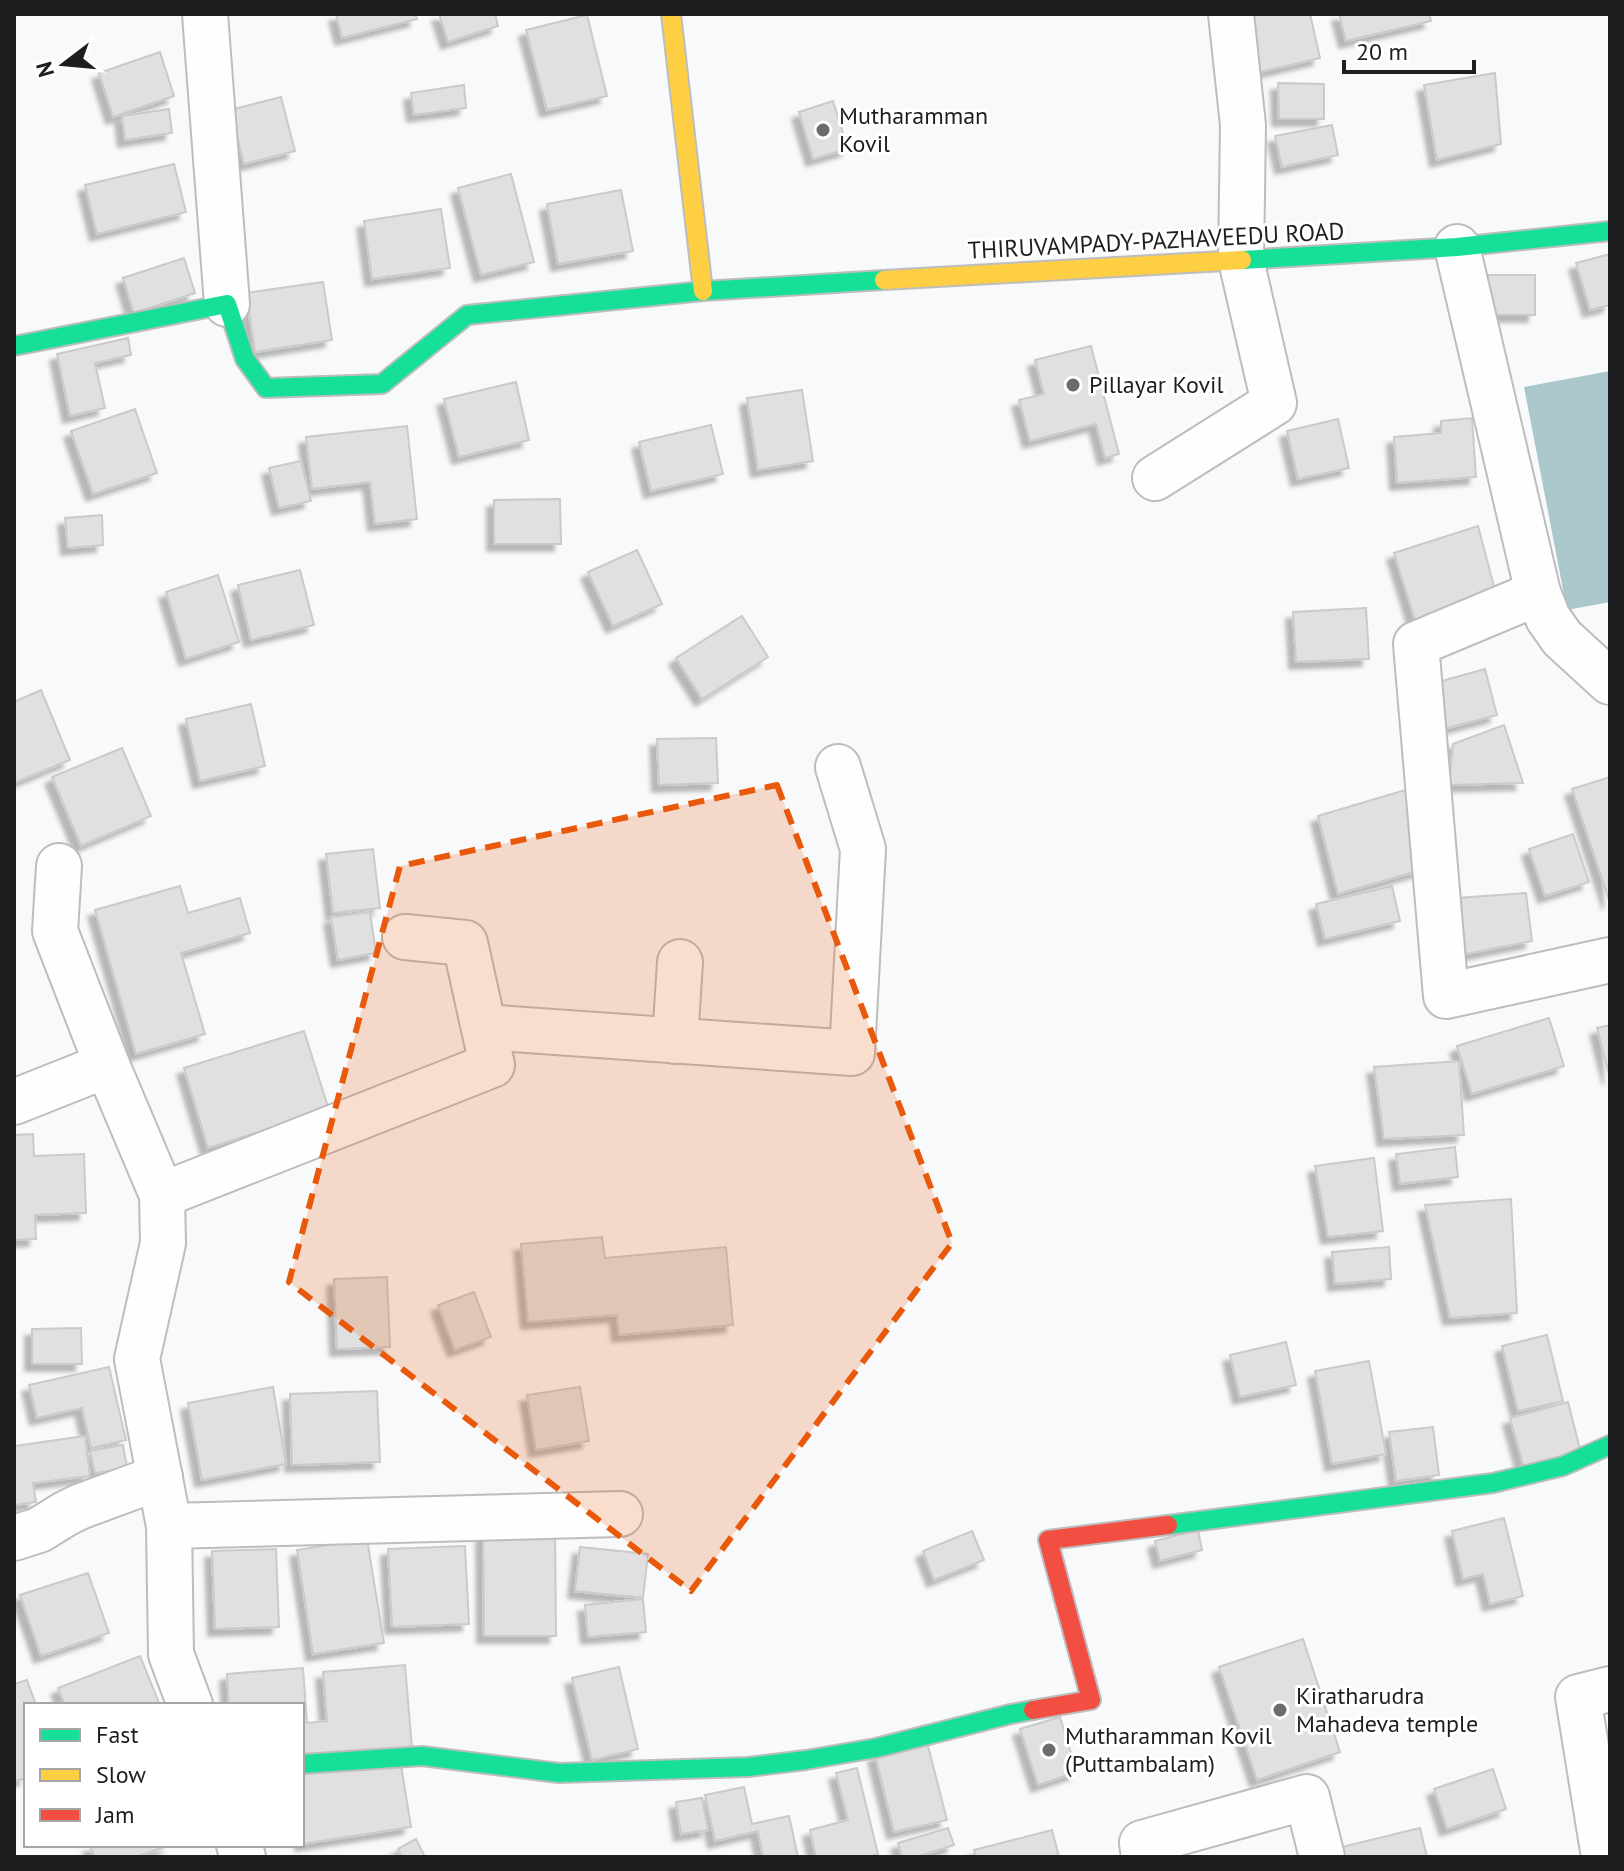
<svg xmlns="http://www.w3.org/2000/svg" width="1624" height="1871" font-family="'PT Sans',sans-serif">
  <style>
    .water { fill: #aac8cb }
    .building { fill: #e0e0e0; stroke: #cacacb; stroke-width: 2; filter: url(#shadow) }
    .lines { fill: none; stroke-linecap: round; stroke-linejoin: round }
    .street-casing { stroke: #bdbdbe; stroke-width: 48 }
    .fast-casing { stroke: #bdbdbe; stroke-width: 22 }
    .slow-casing { stroke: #bdbdbe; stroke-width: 22 }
    .jam-casing { stroke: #bdbdbe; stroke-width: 22 }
    .street { stroke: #fefefe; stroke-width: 44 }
    .fast { stroke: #16e098; stroke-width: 18 }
    .slow { stroke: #ffcf43; stroke-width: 18 }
    .jam { stroke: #f24e42; stroke-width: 18 }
    .marked { fill: #e8590c; fill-opacity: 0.2; stroke: #e8590c; stroke-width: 6; stroke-dasharray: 16 10; stroke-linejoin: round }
    .poi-dot { fill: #6a6b6c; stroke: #fff; stroke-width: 3 }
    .labels { text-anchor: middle; stroke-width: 6; stroke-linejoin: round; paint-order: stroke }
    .poi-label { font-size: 24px; fill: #1d1e1f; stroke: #fff; text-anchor: start }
    .street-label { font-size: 24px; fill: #1d1e1f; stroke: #fff }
  </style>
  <defs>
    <filter id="shadow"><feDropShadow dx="-7" dy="7" stdDeviation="2" flood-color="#0004"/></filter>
  </defs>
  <rect width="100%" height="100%" fill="#f8f9fb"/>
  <polygon class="water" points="1610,371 1610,602 1567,610 1524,387"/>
  <g class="building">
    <polygon points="336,14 415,14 417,19 342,38"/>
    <polygon points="439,14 495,14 498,26 448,42"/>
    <polygon points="1256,14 1310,14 1320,58 1252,74 1239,18"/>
    <polygon points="1339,14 1429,14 1431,21 1346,41"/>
    <polygon points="587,15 607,96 547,110 526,30"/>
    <polygon points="160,52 174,96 113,117 99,73"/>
    <polygon points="1495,73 1501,144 1437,160 1424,85"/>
    <polygon points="1278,83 1324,84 1324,119 1279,119"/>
    <polygon points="464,85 466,108 414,115 411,93"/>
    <polygon points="281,97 295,151 244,164 230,110"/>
    <polygon points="833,101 848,149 813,159 799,112"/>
    <polygon points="169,109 172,133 125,140 122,116"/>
    <polygon points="1332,125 1338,155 1282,167 1275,136"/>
    <polygon points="174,164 186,212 97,234 85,185"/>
    <polygon points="511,174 534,262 481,275 458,188"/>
    <polygon points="621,190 633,251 558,264 547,204"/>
    <polygon points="441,209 450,268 372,279 364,221"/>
    <polygon points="1610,254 1610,305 1590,310 1576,263"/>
    <polygon points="184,258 195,293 134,313 123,278"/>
    <polygon points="1482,275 1535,275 1535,315 1481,315"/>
    <polygon points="323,282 332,340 255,352 246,293"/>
    <polygon points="128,338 131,355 95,363 105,408 70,416 57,354"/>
    <polygon points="1091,346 1119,454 1105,458 1096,424 1030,441 1019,400 1044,394 1035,360"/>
    <polygon points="516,382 529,440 459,457 444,399"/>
    <polygon points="802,390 813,461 758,470 747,398"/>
    <polygon points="135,409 157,473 93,494 71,431"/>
    <polygon points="1472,418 1476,477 1397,483 1394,437 1441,433 1441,421"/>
    <polygon points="1338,419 1349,468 1298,479 1287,431"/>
    <polygon points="711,425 723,474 651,491 639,442"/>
    <polygon points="407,426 417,519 375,524 370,482 312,489 306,437"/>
    <polygon points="301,461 311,501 279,508 269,468"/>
    <polygon points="560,499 561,544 494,544 494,500"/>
    <polygon points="102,515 103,545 68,548 65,518"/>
    <polygon points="1478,526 1496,594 1415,620 1394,553"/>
    <polygon points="637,550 662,604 613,626 588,572"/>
    <polygon points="300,570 314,625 251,640 238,585"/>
    <polygon points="218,575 239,642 186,659 166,592"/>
    <polygon points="1366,608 1369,659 1296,662 1293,612"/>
    <polygon points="742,616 768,657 702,699 676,658"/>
    <polygon points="1485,669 1497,715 1436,731 1424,686"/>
    <polygon points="41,690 70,760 14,783 14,702"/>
    <polygon points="251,704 265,766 200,781 186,719"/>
    <polygon points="1504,725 1523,783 1449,785 1453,744"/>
    <polygon points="716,738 718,783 659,785 657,739"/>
    <polygon points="122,748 151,816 81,846 52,777"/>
    <polygon points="1610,777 1610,903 1572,789"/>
    <polygon points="1405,790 1421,870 1338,894 1318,816"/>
    <polygon points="1573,834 1589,882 1545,896 1529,849"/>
    <polygon points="373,849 380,908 333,913 326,854"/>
    <polygon points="180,886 188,913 240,898 250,933 181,953 205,1034 136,1054 95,910"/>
    <polygon points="1392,886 1400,921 1325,939 1316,904"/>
    <polygon points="1526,893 1532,941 1461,955 1457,898"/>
    <polygon points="370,912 376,953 338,960 331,917"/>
    <polygon points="1549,1018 1564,1066 1472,1094 1457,1046"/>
    <polygon points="1610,1025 1610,1078 1597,1028"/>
    <polygon points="304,1031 329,1110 208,1148 184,1068"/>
    <polygon points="1459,1061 1464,1135 1384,1139 1374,1067"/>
    <polygon points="33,1134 34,1156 84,1154 86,1213 35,1215 36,1239 14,1240 14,1135"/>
    <polygon points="1455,1147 1458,1177 1400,1184 1396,1154"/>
    <polygon points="1374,1158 1383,1231 1328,1237 1315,1166"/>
    <polygon points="1511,1199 1517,1313 1450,1318 1425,1205"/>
    <polygon points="602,1237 605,1258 726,1247 733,1325 619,1335 617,1315 528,1322 521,1244"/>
    <polygon points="1389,1247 1391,1279 1335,1284 1332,1252"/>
    <polygon points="387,1277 390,1347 337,1349 334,1279"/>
    <polygon points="474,1292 491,1337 455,1350 438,1305"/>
    <polygon points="81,1328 82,1364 32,1364 32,1329"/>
    <polygon points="1547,1335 1563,1401 1518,1411 1502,1346"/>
    <polygon points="1286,1342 1296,1385 1240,1397 1230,1355"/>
    <polygon points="1369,1361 1386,1454 1332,1464 1315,1371"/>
    <polygon points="109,1367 126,1440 91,1448 82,1408 37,1418 29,1385"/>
    <polygon points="273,1387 286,1464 202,1480 188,1403"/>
    <polygon points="580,1387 589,1441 536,1450 527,1395"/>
    <polygon points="377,1391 380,1462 292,1465 290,1394"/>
    <polygon points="1568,1402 1581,1453 1524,1468 1510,1418"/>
    <polygon points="1433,1427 1439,1475 1396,1481 1389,1432"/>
    <polygon points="85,1436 90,1476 33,1483 36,1502 14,1505 14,1446"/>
    <polygon points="123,1445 127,1468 95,1473 90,1451"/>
    <polygon points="1504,1518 1523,1596 1490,1604 1483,1574 1463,1579 1452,1531"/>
    <polygon points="555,1526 556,1636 484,1636 483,1527"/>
    <polygon points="1198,1530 1202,1550 1160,1561 1155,1541"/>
    <polygon points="972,1531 984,1560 934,1580 923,1551"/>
    <polygon points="367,1539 384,1643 313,1654 297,1550"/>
    <polygon points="465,1546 469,1624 392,1627 388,1549"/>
    <polygon points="580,1547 648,1554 643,1598 575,1591"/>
    <polygon points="276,1549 279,1627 215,1629 212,1551"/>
    <polygon points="88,1573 109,1633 41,1656 20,1595"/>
    <polygon points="643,1599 646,1632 588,1637 585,1605"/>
    <polygon points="1303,1639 1340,1752 1257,1780 1219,1667"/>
    <polygon points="140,1656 160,1705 65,1705 58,1688"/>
    <polygon points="405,1665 412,1748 302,1756 302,1705 229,1705 227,1674 303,1668 307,1723 327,1721 323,1672"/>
    <polygon points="619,1667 638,1749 592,1760 572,1678"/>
    <polygon points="27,1680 36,1705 26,1705 26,1778 16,1781 14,1776 14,1684"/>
    <polygon points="1060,1717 1077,1772 1038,1785 1020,1729"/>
    <polygon points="927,1742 947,1820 894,1832 875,1755"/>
    <polygon points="401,1765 411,1827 302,1844 302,1774"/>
    <polygon points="857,1768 878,1854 867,1857 816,1857 810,1830 848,1820 836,1773"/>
    <polygon points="1493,1769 1506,1809 1447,1829 1434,1789"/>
    <polygon points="744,1787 752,1824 789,1816 798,1857 763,1857 758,1831 715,1841 705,1795"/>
    <polygon points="702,1798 708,1830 681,1834 676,1802"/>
    <polygon points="948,1828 954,1845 916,1857 902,1857 898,1843"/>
    <polygon points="1420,1828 1427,1857 1344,1857 1342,1847"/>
    <polygon points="1052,1830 1059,1857 976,1857 974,1850"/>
    <polygon points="416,1839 425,1857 402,1857 398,1849"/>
    <polygon points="90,1845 171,1845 135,1857 94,1857"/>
  </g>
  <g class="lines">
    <g class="street-casing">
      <g id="street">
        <polyline points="205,14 227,304"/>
        <polyline points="1457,247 1538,593 1548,618 1562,638 1610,682"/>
        <polyline points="1155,478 1274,403 1241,260 1243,125 1231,14"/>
        <polyline points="1538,593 1416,644 1446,996 1610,960"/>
        <polyline points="59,866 55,931 107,1065"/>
        <polyline points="484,1027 852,1053 863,849 838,767"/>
        <polyline points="675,1041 680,962"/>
        <polyline points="14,1102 107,1065 162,1195 163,1243 137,1359 169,1526 171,1654 190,1705"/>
        <polyline points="162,1195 492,1065 465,943 405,937"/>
        <polyline points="169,1526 620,1514"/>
        <polyline points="14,1538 39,1530 65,1514 79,1507 160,1477"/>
        <polyline points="239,1845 243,1857"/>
        <polyline points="1144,1857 1142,1843 1307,1797 1322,1857"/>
        <polyline points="1604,1857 1578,1697 1610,1689"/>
      </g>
    </g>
    <g class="fast-casing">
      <g id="fast">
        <polyline points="1242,260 1457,247 1610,231"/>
        <polyline points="14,346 227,304 245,359 266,388 382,384 467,315 703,291 884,280"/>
        <polyline points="1168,1525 1493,1483 1563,1466 1610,1445"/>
        <polyline points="302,1764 422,1756 559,1773 748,1767 806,1760 876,1748 1011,1714 1033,1710"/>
      </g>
    </g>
    <g class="slow-casing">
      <g id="slow">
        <polyline points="671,14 703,291"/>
        <polyline points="884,280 1242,260"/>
      </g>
    </g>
    <g class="jam-casing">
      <polyline id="jam" points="1033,1710 1091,1700 1048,1540 1168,1525"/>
    </g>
    <use href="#street" class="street"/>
    <use href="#fast" class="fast"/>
    <use href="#slow" class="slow"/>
    <use href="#jam" class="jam"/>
  </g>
  <path class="marked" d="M777 785 952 1243 691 1591 289 1282 400 866Z"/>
  <g class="poi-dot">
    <circle cx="823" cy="130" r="8"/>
    <circle cx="1073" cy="385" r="8"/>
    <circle cx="1280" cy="1710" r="8"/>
    <circle cx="1049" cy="1750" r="8"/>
  </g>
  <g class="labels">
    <g class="poi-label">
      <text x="839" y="124">Mutharamman<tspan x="839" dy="28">Kovil</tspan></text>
      <text x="1089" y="393">Pillayar Kovil</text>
      <text x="1296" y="1704">Kiratharudra<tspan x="1296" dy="28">Mahadeva temple</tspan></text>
      <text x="1065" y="1744">Mutharamman Kovil<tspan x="1065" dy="28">(Puttambalam)</tspan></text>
    </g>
    <g class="street-label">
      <text transform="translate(1156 241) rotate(-3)" y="8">THIRUVAMPADY-PAZHAVEEDU ROAD</text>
    </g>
  </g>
  <rect width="1624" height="1871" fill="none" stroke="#1d1e1f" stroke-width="32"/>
  <rect x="24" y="1703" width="280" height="144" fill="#ffffff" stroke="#a5a5a5" stroke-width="2"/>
  <rect x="40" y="1729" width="40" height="12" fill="#16e098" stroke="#a5a5a5" stroke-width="2"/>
  <text x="96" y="1743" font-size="24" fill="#1d1e1f">Fast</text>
  <rect x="40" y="1769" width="40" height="12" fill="#ffcf43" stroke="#a5a5a5" stroke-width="2"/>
  <text x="96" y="1783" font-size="24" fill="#1d1e1f">Slow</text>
  <rect x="40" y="1809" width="40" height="12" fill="#f24e42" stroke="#a5a5a5" stroke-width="2"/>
  <text x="96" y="1823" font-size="24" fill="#1d1e1f">Jam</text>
  <g transform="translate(64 64) rotate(254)" stroke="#ffffff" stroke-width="6" paint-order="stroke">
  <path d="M0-6L14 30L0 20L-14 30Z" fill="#1d1e1f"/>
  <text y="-12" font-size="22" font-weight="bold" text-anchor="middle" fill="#1d1e1f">N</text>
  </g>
  <path d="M1344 60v12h130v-12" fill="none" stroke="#1d1e1f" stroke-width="4"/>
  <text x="1356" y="60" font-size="24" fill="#1d1e1f" stroke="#ffffff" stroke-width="6" paint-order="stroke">20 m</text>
</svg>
